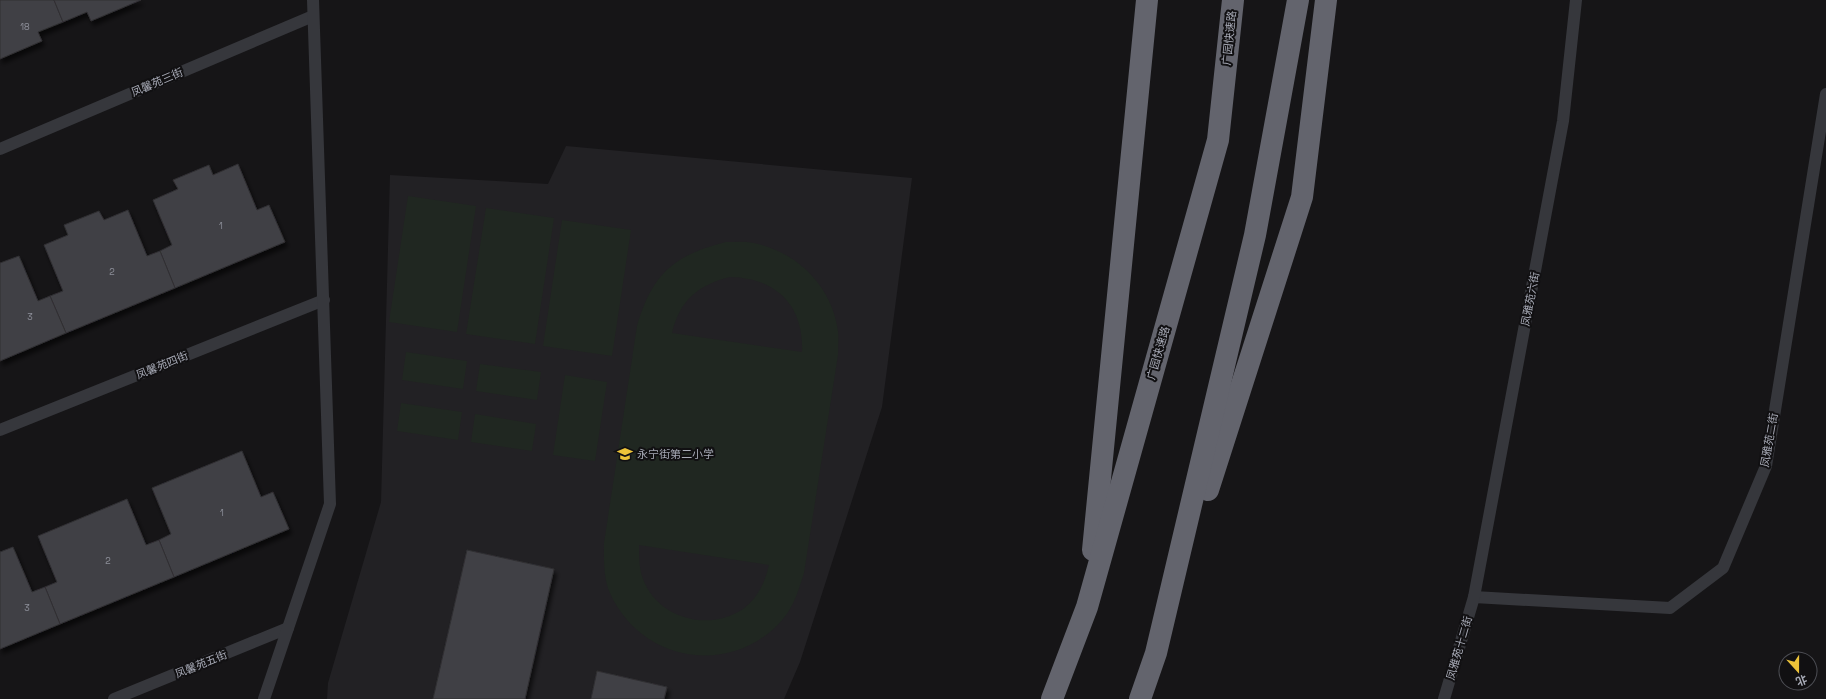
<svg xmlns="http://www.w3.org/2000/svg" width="1826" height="699" font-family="'Space Grotesk','Noto Sans SC',sans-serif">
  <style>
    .built { fill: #222124 }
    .green { fill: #202721; fill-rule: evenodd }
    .building { fill: #404044; stroke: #302f33; filter: url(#shadow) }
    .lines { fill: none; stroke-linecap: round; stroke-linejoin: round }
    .lane { stroke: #36373c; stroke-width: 12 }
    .highway { stroke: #63646d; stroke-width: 22 }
    .labels { text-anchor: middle; stroke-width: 4; stroke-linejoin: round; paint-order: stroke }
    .number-label { font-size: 9px; fill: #8e909a }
    .street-label { font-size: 11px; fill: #a8abb7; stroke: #111012 }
    .poi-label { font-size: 11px; fill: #a8abb7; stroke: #111012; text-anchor: start }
  </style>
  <defs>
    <filter id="shadow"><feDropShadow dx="2.5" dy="4.5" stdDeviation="2" flood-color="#0009"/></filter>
  </defs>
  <rect width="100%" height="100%" fill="#161517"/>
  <polygon class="built" points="566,146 912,178 882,407 800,662 784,699 327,699 328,683 381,502 390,175 548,184"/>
  <g class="green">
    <polygon points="408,196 476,206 457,332 389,322"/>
    <polygon points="486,208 554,218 535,344 466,334"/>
    <polygon points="562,220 631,230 612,356 543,346"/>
    <path d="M726 242C735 242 745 241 754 243 797 252 832 286 838 331 839 339 838 347 838 355L804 573C799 589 794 606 783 619 733 678 641 663 610 593 603 578 604 559 604 543L637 326C652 274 674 255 726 242ZM730 277C776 278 804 305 802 352L672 333C680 300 698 285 730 277ZM639 546V545L769 565C765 582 758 598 743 609 709 632 658 619 643 579 639 568 639 557 639 546Z"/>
    <polygon points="406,352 467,361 463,389 402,380"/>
    <polygon points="480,364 541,372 537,400 476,391"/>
    <polygon points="565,375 607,382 595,461 553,455"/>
    <polygon points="401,403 462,412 458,440 397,431"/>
    <polygon points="475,414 536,424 532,451 471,442"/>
  </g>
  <g class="building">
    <polygon points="0,0 54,0 63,22 38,32 42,41 0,59"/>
    <polygon points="54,0 141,0 91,21 87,12 63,22"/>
    <polygon points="238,164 257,210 269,205 285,242 175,288 160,251 172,245 153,200 178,189 173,180 209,165 213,175"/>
    <polygon points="128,210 147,256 160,251 175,288 66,333 50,296 63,291 44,245 68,235 64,225 99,211 104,220"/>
    <polygon points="19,256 38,301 50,296 66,333 0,361 0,263"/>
    <polygon points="242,451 261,497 273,492 289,529 174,577 159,540 171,534 152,488"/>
    <polygon points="127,499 146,545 159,540 174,577 60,624 45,587 57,582 38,536"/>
    <polygon points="13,547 32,592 45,587 60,624 0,649 0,552"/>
    <polygon points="467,550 554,569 525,699 433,699"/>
    <polygon points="597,671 667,687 664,699 591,699"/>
  </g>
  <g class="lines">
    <g class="lane">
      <polyline points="0,149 313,16"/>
      <polyline points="0,430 324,300"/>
      <polyline points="1474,597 1670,608 1723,568 1766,466 1826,94"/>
      <polyline points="114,699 288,628"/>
      <polyline points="264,699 330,504 313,0"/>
      <polyline points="1444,699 1474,597 1563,121 1576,0"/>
    </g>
    <g class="highway">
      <polyline points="1208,490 1302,197 1326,0"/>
      <polyline points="1093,550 1147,0"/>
      <polyline points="1052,699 1087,607 1218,140 1233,0"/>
      <polyline points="1140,699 1156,653 1255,235 1298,0"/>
    </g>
  </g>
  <defs>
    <g id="school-bare" transform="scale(1.2)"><path d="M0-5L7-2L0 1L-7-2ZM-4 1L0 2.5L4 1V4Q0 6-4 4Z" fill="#ecc339" stroke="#111012" stroke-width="2.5" paint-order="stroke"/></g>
  </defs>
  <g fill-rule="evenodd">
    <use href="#school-bare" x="625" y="454"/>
  </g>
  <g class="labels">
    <g class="number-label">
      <text x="25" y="30">18</text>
      <text x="221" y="229">1</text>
      <text x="112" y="275">2</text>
      <text x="30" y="320">3</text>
      <text x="222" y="516">1</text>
      <text x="108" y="564">2</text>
      <text x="27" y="611">3</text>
    </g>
    <g class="street-label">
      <text transform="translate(1229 38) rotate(-84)" y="4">广园快速路</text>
      <text transform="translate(157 82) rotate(-23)" y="4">凤馨苑三街</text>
      <text transform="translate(1530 299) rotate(-79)" y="4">凤雅苑六街</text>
      <text transform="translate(1158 353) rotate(-74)" y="4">广园快速路</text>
      <text transform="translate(162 365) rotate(-22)" y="4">凤馨苑四街</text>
      <text transform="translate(1769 440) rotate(-80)" y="4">凤雅苑二街</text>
      <text transform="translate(1459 648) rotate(-74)" y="4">凤雅苑十二街</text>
      <text transform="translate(201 664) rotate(-22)" y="4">凤馨苑五街</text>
    </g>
    <g class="poi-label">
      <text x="637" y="458">永宁街第二小学</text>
    </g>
  </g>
  <g transform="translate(1798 671) rotate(159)"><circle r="19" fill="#111012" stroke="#4d4e54"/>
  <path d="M0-3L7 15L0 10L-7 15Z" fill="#ecc339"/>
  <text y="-6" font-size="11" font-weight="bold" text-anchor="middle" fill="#a8abb7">北</text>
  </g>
</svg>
